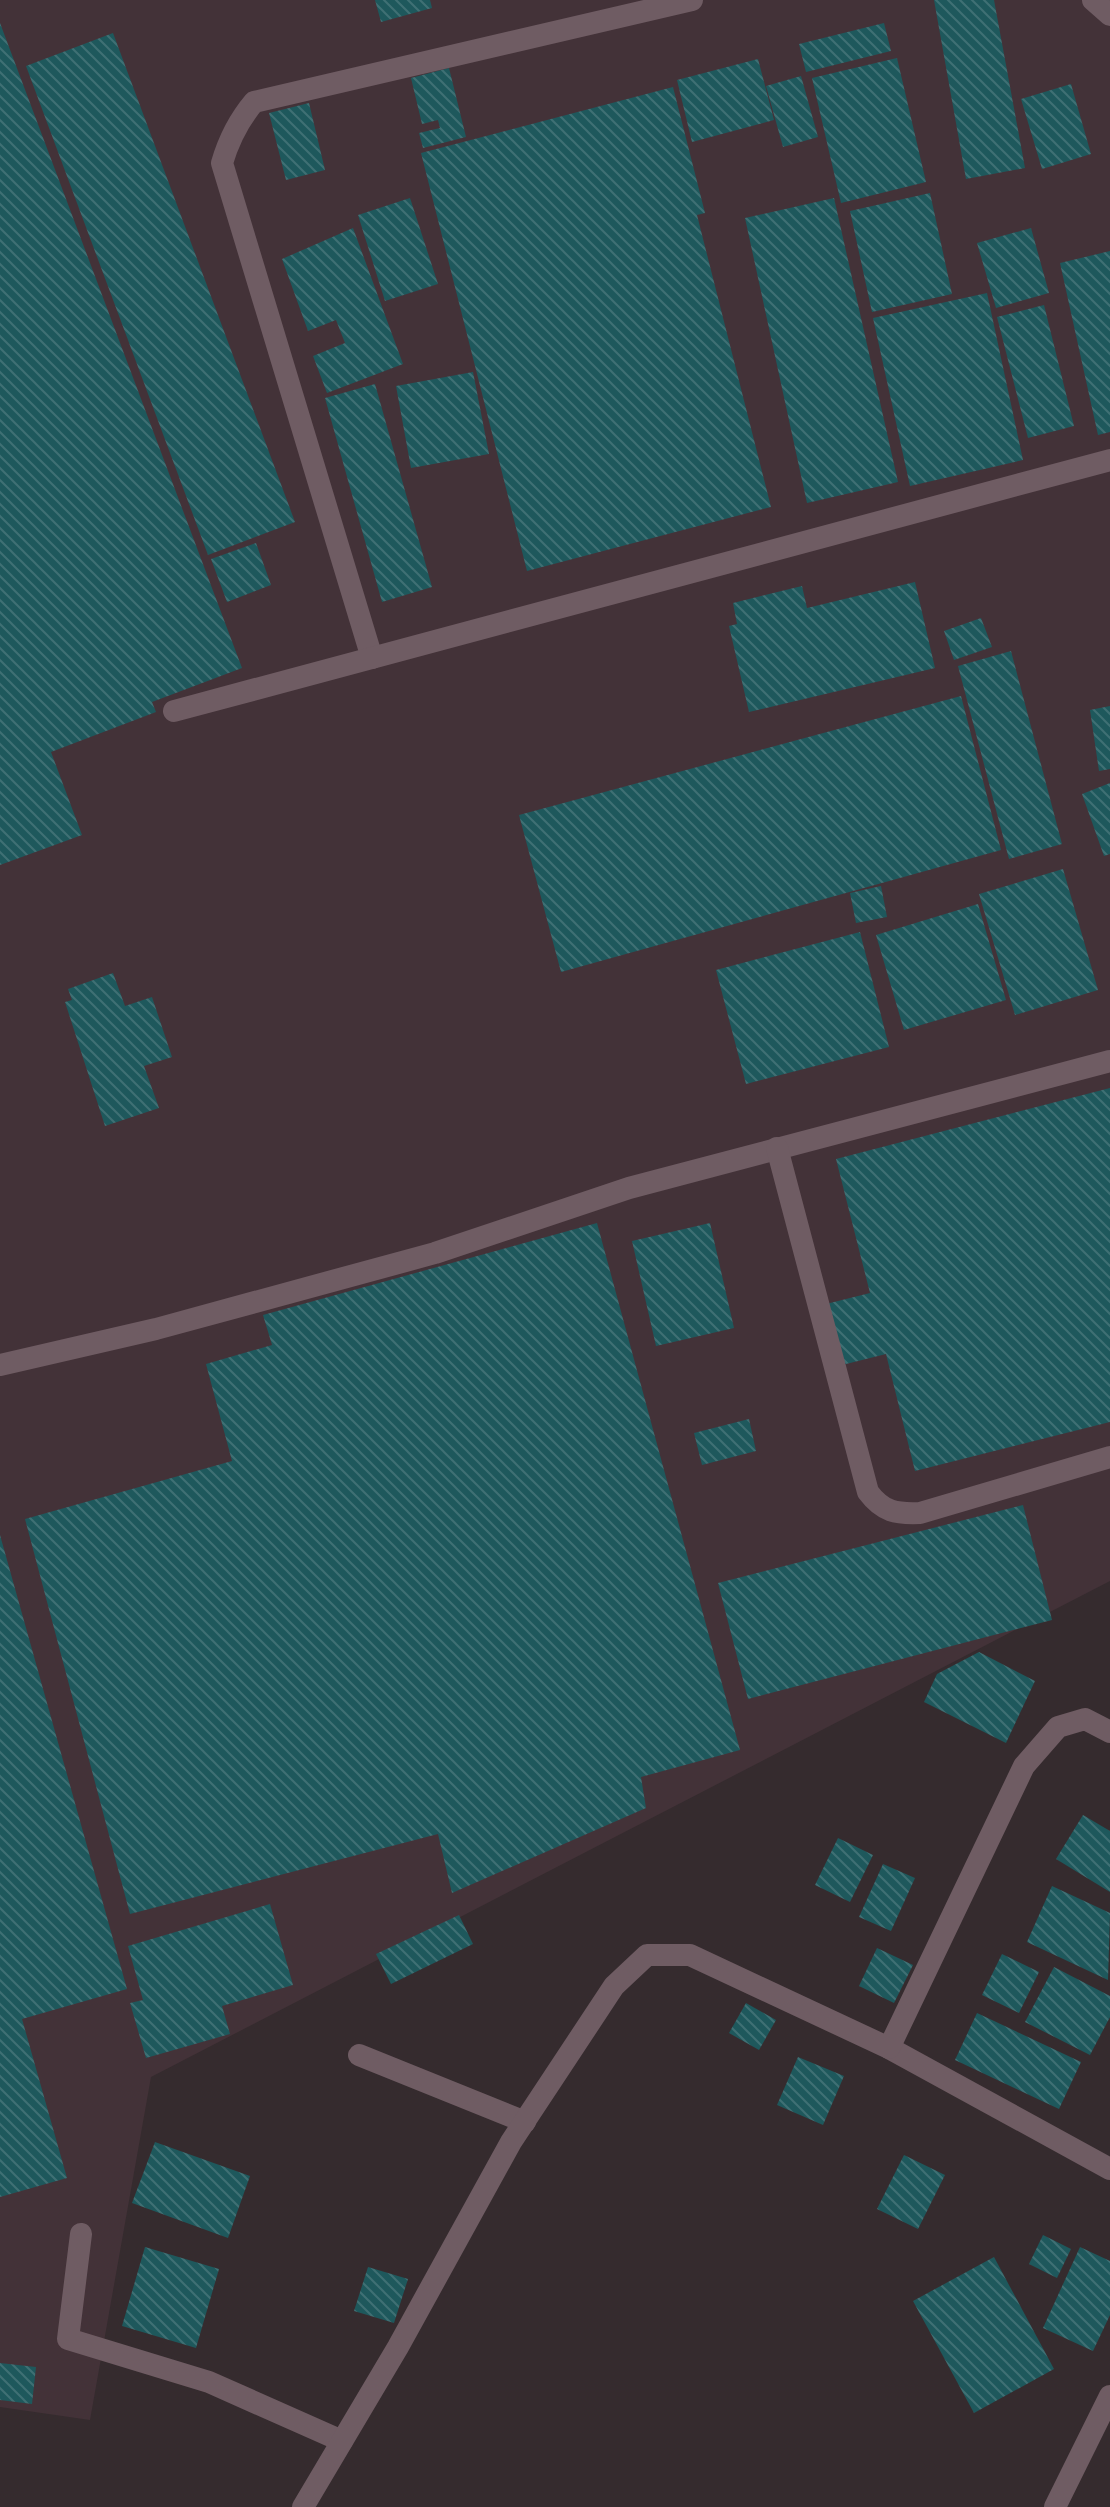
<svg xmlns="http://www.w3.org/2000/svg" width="1110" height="2507" font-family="'Exo 2',sans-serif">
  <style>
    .built { fill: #433238 }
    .building { fill: url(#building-back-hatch) }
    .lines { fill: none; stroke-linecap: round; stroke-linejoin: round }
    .service { stroke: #6f5c63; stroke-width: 22 }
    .minor { stroke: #6f5c63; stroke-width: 22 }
    .tertiary { stroke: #6f5c63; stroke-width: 22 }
  </style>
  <defs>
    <pattern id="building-back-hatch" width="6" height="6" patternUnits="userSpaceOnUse" patternTransform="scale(2)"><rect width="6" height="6" fill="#1e585c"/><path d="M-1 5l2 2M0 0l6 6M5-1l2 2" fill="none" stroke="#3f7074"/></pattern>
  </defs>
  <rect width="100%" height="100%" fill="#352b2e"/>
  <polygon class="built" points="0,0 1110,0 1110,1581 151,2077 90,2420 0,2407"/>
  <g class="building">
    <polygon points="375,0 430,0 432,8 381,22"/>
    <polygon points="934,0 994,0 1025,168 966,179"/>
    <polygon points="0,23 242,668 152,702 156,712 51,752 82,835 0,865"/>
    <polygon points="884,23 891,51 806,72 799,44"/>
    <polygon points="113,33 295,522 208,555 26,66"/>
    <polygon points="897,58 926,182 841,203 812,78"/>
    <polygon points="758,59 774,120 692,142 677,80"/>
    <polygon points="449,68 466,137 423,148 419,133 440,128 438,120 422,124 411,78"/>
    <polygon points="801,76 818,137 783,147 766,86"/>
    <polygon points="1071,84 1091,154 1042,169 1021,99"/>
    <polygon points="673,87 705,213 697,215 771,507 527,571 421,153"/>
    <polygon points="309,103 325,170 286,180 269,113"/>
    <polygon points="930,193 952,294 872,312 850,211"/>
    <polygon points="410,198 438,284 385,301 358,215"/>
    <polygon points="834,198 898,482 807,503 745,218"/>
    <polygon points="353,228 403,364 327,393 313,356 345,343 336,320 308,331 282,259"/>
    <polygon points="1031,228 1049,293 996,308 977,243"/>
    <polygon points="1110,251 1110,432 1098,435 1060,263"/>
    <polygon points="987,293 1023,460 910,486 873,318"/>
    <polygon points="1044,305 1074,426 1028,438 997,317"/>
    <polygon points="473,372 489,454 411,468 396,386"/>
    <polygon points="375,384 432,587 382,602 325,398"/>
    <polygon points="256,543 271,585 227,602 211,559"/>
    <polygon points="915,582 935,668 749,712 729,626 737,624 733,603 802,586 807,608"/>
    <polygon points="981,618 992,647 954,660 944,631"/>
    <polygon points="1011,651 1062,844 1009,859 958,666"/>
    <polygon points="961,696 1001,850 561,972 519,815"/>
    <polygon points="1110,706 1110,769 1099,771 1090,710"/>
    <polygon points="1110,783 1110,854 1104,856 1082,794"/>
    <polygon points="1063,869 1098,990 1015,1015 979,894"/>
    <polygon points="881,886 887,917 856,923 850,893"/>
    <polygon points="978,904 1006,1000 904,1030 876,935"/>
    <polygon points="860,932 889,1047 746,1084 716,970"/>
    <polygon points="113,973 125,1006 152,997 172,1057 144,1066 159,1108 105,1126 65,1002 72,1000 68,989"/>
    <polygon points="1110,1088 1110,1422 915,1471 886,1354 842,1365 826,1304 870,1293 836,1159"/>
    <polygon points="597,1223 740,1750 641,1777 646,1808 452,1893 438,1834 130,1914 25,1519 232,1461 206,1364 272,1345 263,1315"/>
    <polygon points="710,1223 734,1328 656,1346 632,1241"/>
    <polygon points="749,1419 756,1451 702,1465 694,1433"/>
    <polygon points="1023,1505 1052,1620 748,1699 718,1583"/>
    <polygon points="0,1535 127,1989 22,2019 67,2178 0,2197"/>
    <polygon points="979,1652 1035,1681 1006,1743 924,1702 937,1674"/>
    <polygon points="1083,1815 1110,1831 1110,1892 1056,1859"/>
    <polygon points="838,1838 873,1855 850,1902 815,1885"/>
    <polygon points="883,1864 915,1878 891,1931 859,1917"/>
    <polygon points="1052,1886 1110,1913 1108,1980 1027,1942"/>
    <polygon points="270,1904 293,1985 222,2006 230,2034 146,2058 130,2003 143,2000 128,1946"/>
    <polygon points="459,1915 473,1944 391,1984 376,1954"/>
    <polygon points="877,1948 913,1965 894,2003 859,1986"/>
    <polygon points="1002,1954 1039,1972 1019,2013 982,1995"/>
    <polygon points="1054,1967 1110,1996 1110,2017 1090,2055 1025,2022"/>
    <polygon points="746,2003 776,2020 759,2050 729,2033"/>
    <polygon points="977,2013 1081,2062 1059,2109 955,2060"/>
    <polygon points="798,2057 844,2076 823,2125 777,2105"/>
    <polygon points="155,2142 250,2176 228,2238 132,2203"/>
    <polygon points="904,2155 945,2175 918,2229 877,2209"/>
    <polygon points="1043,2235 1071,2249 1057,2278 1029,2264"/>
    <polygon points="145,2247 219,2269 196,2348 122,2326"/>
    <polygon points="1080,2247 1110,2261 1110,2315 1093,2351 1043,2328"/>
    <polygon points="994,2257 1054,2369 974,2413 913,2301"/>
    <polygon points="368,2267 408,2279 394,2323 354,2311"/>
    <polygon points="0,2363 36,2367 32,2404 0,2400"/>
  </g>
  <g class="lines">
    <g class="service">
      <polyline points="1093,0 1110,15"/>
      <path d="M372 658 222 163C229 139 238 121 254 102L692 0"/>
      <polyline points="174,711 1110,460"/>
      <polyline points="0,1365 156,1329 435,1253 629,1188 1110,1061"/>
    </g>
    <g class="minor">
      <path d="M777 1148 868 1492C883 1512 896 1514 920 1513L1110 1457"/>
      <polyline points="889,2048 1110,2169"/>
      <polyline points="359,2055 525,2122"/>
      <polyline points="81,2234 68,2339 209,2382 342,2441"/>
      <polyline points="303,2507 398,2347 511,2142 614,1986 647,1955 690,1955 889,2048 1024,1766 1058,1727 1085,1719 1110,1732"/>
    </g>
    <polyline class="tertiary" points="1055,2507 1110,2396"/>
  </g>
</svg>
